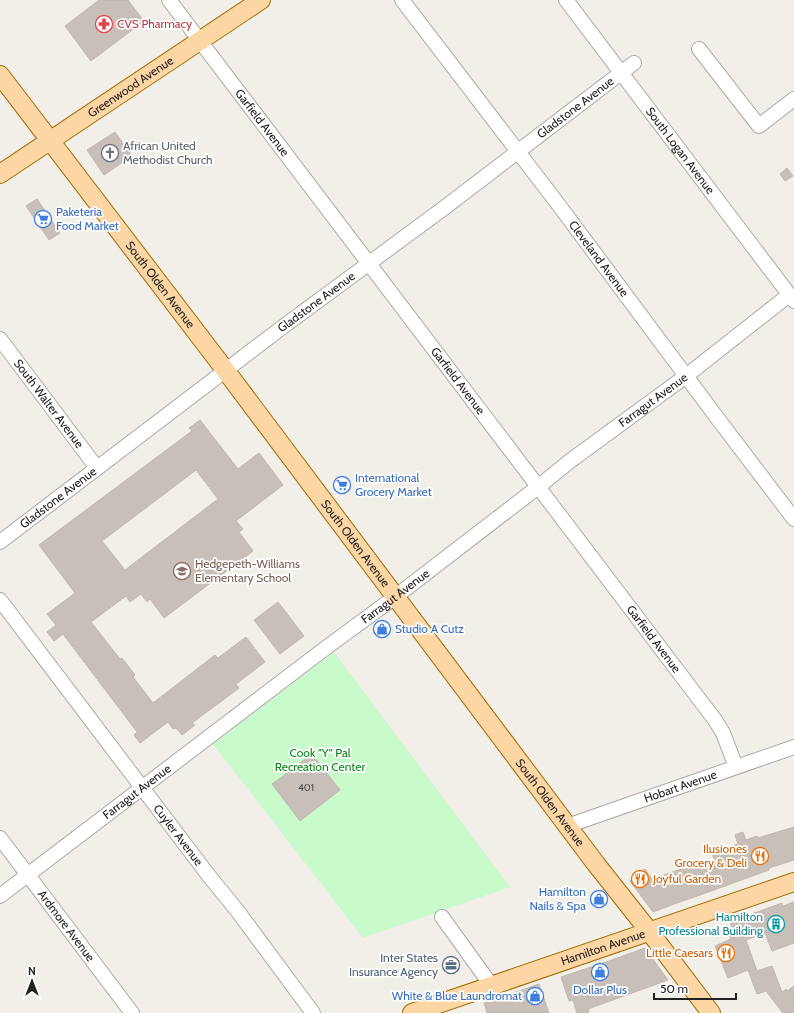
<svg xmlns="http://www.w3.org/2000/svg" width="794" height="1013" font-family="Cabin,sans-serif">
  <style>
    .park { fill: #c8facc }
    .building { fill: #c7bfb8; stroke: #c4b6ab; fill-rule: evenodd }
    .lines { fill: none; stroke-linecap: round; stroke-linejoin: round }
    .minor-casing { stroke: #a9a9a9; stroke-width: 16 }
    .major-casing { stroke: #a06b00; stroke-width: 20 }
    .minor { stroke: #fff; stroke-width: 14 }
    .major { stroke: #fcd6a4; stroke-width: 18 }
    .labels { text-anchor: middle; stroke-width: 3.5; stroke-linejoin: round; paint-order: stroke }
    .number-label { font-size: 10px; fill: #4b4948 }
    .health-label { font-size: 12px; fill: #be3a42; stroke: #fff; text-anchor: start }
    .street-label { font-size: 12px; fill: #222; stroke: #fff }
    .worship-label { font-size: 12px; fill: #5b616d; stroke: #fff; text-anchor: start }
    .shop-label { font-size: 12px; fill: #366cbe; stroke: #fff; text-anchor: start }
    .education-label { font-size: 12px; fill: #785e54; stroke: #fff; text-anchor: start }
    .park-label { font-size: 12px; fill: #0c8416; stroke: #fff }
    .food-label { font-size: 12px; fill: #c56008; stroke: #fff; text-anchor: end }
    .culture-label { font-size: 12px; fill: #0d838f; stroke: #fff; text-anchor: end }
    .service-label { font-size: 12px; fill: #4e5e75; stroke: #fff; text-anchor: end }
  </style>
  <rect width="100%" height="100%" fill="#f2efe9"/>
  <polygon class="park" points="334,652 510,887 363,938 213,744"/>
  <g class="building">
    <polygon points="99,0 128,0 144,21 91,61 65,26"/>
    <polygon points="115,132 132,156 104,175 87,150"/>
    <polygon points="787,168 793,176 785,181 780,174"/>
    <polygon points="37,199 60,233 49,240 26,206"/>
    <path d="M200 420 238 469 259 453 283 485 236 521 243 529 239 532 253 551 164 618 150 599 147 602 141 594 130 602 126 596 91 622 120 659 122 658 135 675 133 677 153 703 215 655 218 658 246 637 265 662 236 684 239 688 192 723 195 725 182 735 176 728 173 729 168 722 140 743 134 735 137 732 63 634 54 641 47 632 56 625 47 614 75 593 39 545 192 431 189 428ZM196 470 218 499 125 570 102 541Z"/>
    <polygon points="278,602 304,636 280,654 254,620"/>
    <polygon points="312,754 340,790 300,821 272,784"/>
    <polygon points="794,827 794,860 769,868 769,870 700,895 674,904 653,912 630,881 645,869 652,879 690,866 692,870 715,862 712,853 738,844 735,835 743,832 746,840 757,836 758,838"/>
    <polygon points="794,902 794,943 772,951 765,933 746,940 757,971 772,966 782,992 786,989 787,991 794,986 794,1013 783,1013 766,991 757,994 748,970 728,978 715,946 731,939 727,929 732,927 729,920 748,913 749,915 782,903 783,906"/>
    <polygon points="645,948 668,980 588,1009 589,1013 577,1013 573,1000 569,1001 561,977 609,961"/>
    <polygon points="539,984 549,1013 487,1013 484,1003"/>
  </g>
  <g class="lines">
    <g class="minor-casing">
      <g id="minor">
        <path id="s1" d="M169 0 715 720 723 733 736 767"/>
        <path id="s2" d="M402 0 558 204 718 419 794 519"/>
        <path id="s3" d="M566 0 794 301"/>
        <polyline points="699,49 759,126 794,99"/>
        <path id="s4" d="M0 339 97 468"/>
        <path id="s5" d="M0 542 284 326 444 208 634 63"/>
        <path id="s6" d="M0 600 209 876 236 909 313 1013"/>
        <path id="s7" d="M567 826 794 747"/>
        <path id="s8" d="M0 838 132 1013"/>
        <path id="s9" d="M0 896 323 650 395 597 538 487 570 461 686 376 789 295"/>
        <polyline points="442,917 491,985"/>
      </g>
    </g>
    <g class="major-casing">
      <g id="major">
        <path id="s10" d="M0 75 226 371 596 864 649 931 711 1013"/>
        <path id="s11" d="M0 174 261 0"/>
        <path id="s12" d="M412 1013 794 882"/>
      </g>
    </g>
    <use href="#minor" class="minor"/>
    <use href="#major" class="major"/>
  </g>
  <defs>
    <g id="pharmacy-ring" transform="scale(0.9)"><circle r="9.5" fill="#fff" stroke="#e0444e" stroke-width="1.5"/><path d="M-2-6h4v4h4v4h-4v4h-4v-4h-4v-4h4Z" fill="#e0444e"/></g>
    <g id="church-ring" transform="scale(0.9)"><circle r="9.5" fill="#fff" stroke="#6b7280" stroke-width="1.5"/><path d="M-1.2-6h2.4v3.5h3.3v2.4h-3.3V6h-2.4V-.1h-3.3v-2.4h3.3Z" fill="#6b7280"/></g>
    <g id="supermarket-ring" transform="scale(0.9)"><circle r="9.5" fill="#fff" stroke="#3f7fe0" stroke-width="1.5"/><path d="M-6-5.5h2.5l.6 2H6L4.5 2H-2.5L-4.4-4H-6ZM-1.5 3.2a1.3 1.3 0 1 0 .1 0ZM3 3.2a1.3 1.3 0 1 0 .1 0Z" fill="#3f7fe0"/></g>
    <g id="school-ring" transform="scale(0.9)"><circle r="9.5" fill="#fff" stroke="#8d6e63" stroke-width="1.5"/><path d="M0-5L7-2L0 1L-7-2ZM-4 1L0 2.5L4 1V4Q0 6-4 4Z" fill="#8d6e63"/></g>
    <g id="shop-ring" transform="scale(0.9)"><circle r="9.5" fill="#fff" stroke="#3f7fe0" stroke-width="1.5"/><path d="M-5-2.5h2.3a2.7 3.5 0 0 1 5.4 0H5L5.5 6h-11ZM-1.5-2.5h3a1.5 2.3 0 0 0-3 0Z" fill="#3f7fe0"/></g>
    <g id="restaurant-ring" transform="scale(0.9)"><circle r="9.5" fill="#fff" stroke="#e8710a" stroke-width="1.5"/><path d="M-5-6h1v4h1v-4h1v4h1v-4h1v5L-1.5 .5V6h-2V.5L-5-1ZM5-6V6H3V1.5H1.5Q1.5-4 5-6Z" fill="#e8710a"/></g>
    <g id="building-ring" transform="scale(0.9)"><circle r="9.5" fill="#fff" stroke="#0f9aa8" stroke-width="1.5"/><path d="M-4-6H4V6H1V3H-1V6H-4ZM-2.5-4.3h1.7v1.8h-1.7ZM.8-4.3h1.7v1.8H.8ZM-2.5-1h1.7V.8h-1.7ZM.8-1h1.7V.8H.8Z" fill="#0f9aa8"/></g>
    <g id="office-ring" transform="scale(0.9)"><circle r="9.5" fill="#fff" stroke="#5c6f8a" stroke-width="1.5"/><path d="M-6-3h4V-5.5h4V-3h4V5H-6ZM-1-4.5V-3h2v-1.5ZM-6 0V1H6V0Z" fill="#5c6f8a"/></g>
  </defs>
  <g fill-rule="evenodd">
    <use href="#pharmacy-ring" x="104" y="24"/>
    <use href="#church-ring" x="110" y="153"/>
    <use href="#supermarket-ring" x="43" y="219"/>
    <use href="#supermarket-ring" x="342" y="485"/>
    <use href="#school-ring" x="182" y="571"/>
    <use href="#shop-ring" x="382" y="629"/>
    <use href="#restaurant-ring" x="760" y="856"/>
    <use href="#restaurant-ring" x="640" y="879"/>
    <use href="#shop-ring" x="599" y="899"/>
    <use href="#building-ring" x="776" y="924"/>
    <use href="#restaurant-ring" x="726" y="953"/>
    <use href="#office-ring" x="451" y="965"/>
    <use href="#shop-ring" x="600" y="972"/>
    <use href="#shop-ring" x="535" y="996"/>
  </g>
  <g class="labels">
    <g class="number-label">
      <text x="306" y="791">401</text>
    </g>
    <g class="health-label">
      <text x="117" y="28">CVS Pharmacy</text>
    </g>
    <g class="street-label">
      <text dy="4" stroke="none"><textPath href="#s11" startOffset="157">Greenwood Avenue</textPath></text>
      <text dy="4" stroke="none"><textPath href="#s5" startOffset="721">Gladstone Avenue</textPath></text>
      <text dy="4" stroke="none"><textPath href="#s1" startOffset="154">Garfield Avenue</textPath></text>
      <text dy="4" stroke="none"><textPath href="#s3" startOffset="189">South Logan Avenue</textPath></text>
      <text dy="4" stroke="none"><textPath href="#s2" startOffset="325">Cleveland Avenue</textPath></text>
      <text dy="4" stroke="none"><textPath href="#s10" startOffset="264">South Olden Avenue</textPath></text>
      <text dy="4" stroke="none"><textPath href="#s5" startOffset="397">Gladstone Avenue</textPath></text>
      <text dy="4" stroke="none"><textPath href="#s1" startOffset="478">Garfield Avenue</textPath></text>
      <text dy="4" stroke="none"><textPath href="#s9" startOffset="820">Farragut Avenue</textPath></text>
      <text dy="4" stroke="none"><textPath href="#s4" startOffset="81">South Walter Avenue</textPath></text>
      <text dy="4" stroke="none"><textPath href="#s5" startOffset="73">Gladstone Avenue</textPath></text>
      <text dy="4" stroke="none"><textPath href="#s10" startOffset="588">South Olden Avenue</textPath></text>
      <text dy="4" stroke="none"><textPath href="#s9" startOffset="496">Farragut Avenue</textPath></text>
      <text dy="4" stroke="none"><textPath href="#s1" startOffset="802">Garfield Avenue</textPath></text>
      <text dy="4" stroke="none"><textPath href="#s7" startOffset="120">Hobart Avenue</textPath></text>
      <text dy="4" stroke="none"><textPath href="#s9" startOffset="172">Farragut Avenue</textPath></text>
      <text dy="4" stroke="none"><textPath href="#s10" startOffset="912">South Olden Avenue</textPath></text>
      <text dy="4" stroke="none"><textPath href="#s6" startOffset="295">Cuyler Avenue</textPath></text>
      <text dy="4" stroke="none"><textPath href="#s8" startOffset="110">Ardmore Avenue</textPath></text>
      <text dy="4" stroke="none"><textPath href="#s12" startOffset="202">Hamilton Avenue</textPath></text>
    </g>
    <g class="worship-label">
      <text x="123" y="150">African United<tspan x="123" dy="14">Methodist Church</tspan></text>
    </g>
    <g class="shop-label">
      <text x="56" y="216">Paketeria<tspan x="56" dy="14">Food Market</tspan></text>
      <text x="355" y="482">International<tspan x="355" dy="14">Grocery Market</tspan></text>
      <text x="395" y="633">Studio A Cutz</text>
      <text x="586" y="896" text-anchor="end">Hamilton<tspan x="586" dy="14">Nails &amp; Spa</tspan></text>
      <text x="600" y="994" text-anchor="middle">Dollar Plus</text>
      <text x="522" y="1000" text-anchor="end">White &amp; Blue Laundromat</text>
    </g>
    <g class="education-label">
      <text x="195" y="568">Hedgepeth-Williams<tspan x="195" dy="14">Elementary School</tspan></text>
    </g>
    <g class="park-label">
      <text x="320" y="757">Cook "Y" Pal<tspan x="320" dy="14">Recreation Center</tspan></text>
    </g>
    <g class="food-label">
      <text x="747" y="853">Ilusiones<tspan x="747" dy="14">Grocery &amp; Deli</tspan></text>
      <text x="653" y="883" text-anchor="start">Joyful Garden</text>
      <text x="713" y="957">Little Caesars</text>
    </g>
    <g class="culture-label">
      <text x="763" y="921">Hamilton<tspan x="763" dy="14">Professional Building</tspan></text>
    </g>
    <g class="service-label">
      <text x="438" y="962">Inter States<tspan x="438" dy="14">Insurance Agency</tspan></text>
    </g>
  </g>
  <g transform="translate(32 981)" stroke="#ffffff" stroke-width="3" paint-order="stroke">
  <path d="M0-3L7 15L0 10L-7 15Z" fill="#222222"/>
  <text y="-6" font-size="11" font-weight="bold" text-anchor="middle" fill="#222222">N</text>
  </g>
  <path d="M654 993v6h82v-6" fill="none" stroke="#222222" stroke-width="2"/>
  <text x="660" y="993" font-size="12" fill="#222222" stroke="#ffffff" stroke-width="3" paint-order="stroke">50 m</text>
</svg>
